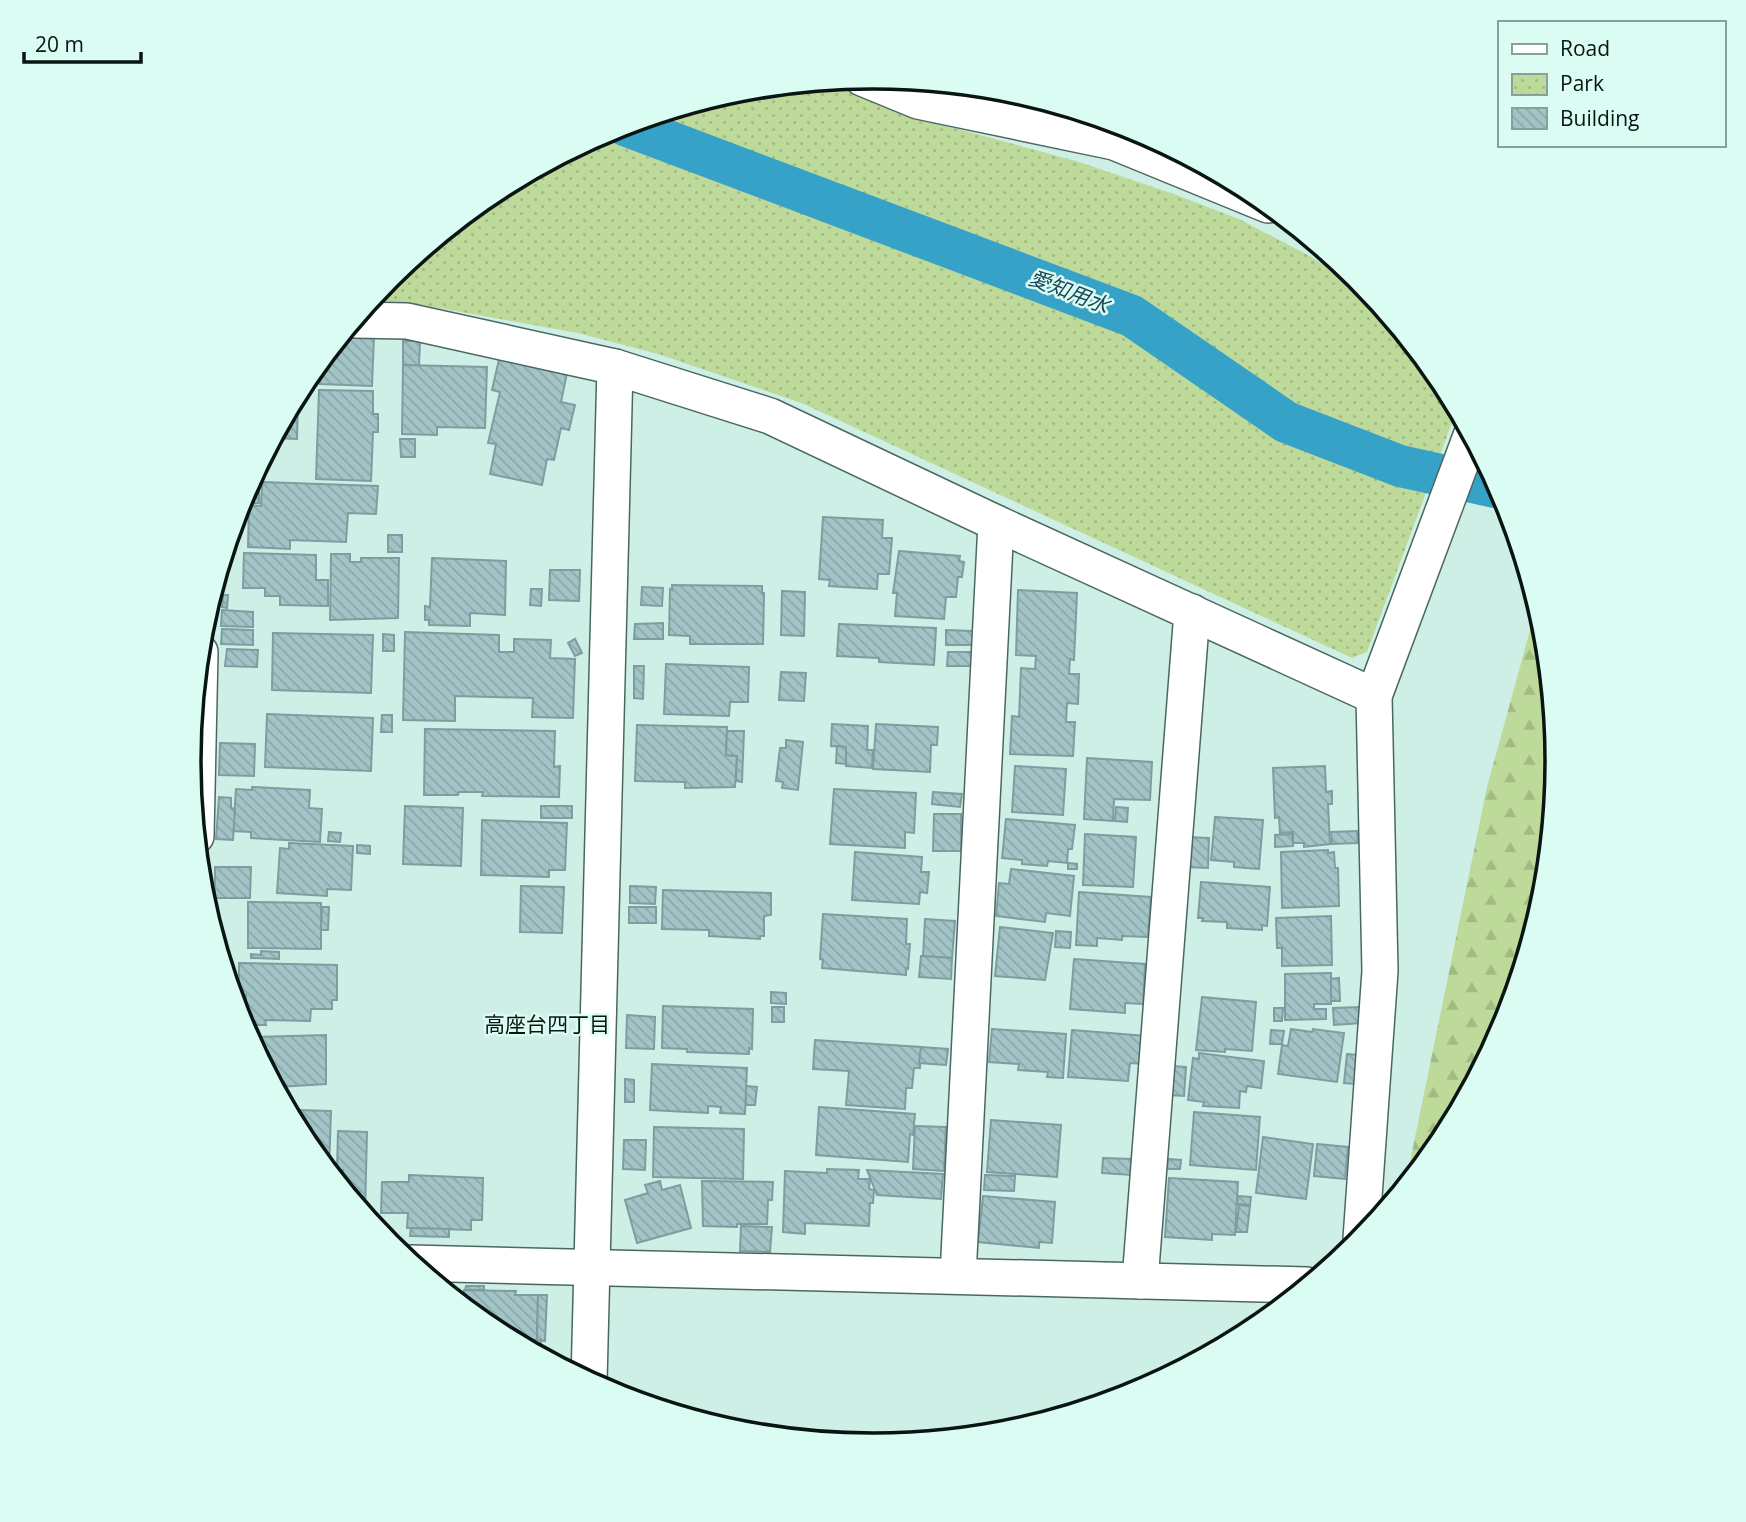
<svg xmlns="http://www.w3.org/2000/svg" width="1746" height="1522" font-family="'Open Sans','Noto Sans JP',sans-serif">
  <style>
    .forest { fill: url(#forest-firs) }
    .park { fill: url(#park-dots) }
    .lines { fill: none; stroke-linecap: round; stroke-linejoin: round }
    .canal { stroke: #37a2c8; stroke-width: 42 }
    .building { fill: url(#building-back-hatch); stroke: #7d9da0; stroke-width: 2 }
    .minor-casing { stroke: #4b6860; stroke-width: 38 }
    .minor { stroke: #fff; stroke-width: 35 }
    .labels { text-anchor: middle; stroke-width: 5; stroke-linejoin: round; paint-order: stroke }
    .water-label { font-size: 21px; font-style: italic; fill: #1a4657; stroke: #dbfcf3 }
    .neighbourhood-label { font-size: 21px; fill: #091512; stroke: #dbfcf3 }
    .rim { fill: none; stroke: #091512; stroke-width: 3.5 }
  </style>
  <defs>
    <pattern id="forest-firs" width="22" height="20" patternUnits="userSpaceOnUse" patternTransform="scale(1.75)"><rect width="22" height="20" fill="#beda9a"/><path d="M5 1l3.5 6h-7zM16 11l3.5 6h-7z" fill="#a2ba84"/></pattern>
    <pattern id="park-dots" width="8" height="8" patternUnits="userSpaceOnUse" patternTransform="scale(1.75)"><rect width="8" height="8" fill="#beda9a"/><path d="M2 2h.1M6 6h.1" fill="none" stroke="#a2ba84" stroke-width="1.8" stroke-linecap="round"/></pattern>
    <pattern id="building-back-hatch" width="6" height="6" patternUnits="userSpaceOnUse" patternTransform="scale(1.75)"><rect width="6" height="6" fill="#a2c4c6"/><path d="M-1 5l2 2M0 0l6 6M5-1l2 2" fill="none" stroke="#8aa8a9"/></pattern>
  </defs>
  <rect width="100%" height="100%" fill="#ceefe6"/>
  <polygon class="forest" points="1537,605 1544,628 1557,761 1544,895 1505,1023 1441,1141 1405,1186 1487,787"/>
  <polygon class="park" points="821,82 943,125 1076,161 1171,193 1239,219 1308,255 1370,294 1442,381 1457,409 1367,652 1352,658 804,404 658,354 578,333 422,305 371,300 390,277 493,192 612,129 740,90"/>
  <g class="lines">
    <polyline class="canal" points="625,125 1132,316 1286,422 1400,466 1495,487"/>
  </g>
  <g class="building">
    <polygon points="341,336 374,337 372,386 320,384 321,361"/>
    <polygon points="403,341 420,341 419,366 403,365"/>
    <polygon points="500,355 567,373 561,402 575,405 569,430 561,428 554,460 547,459 542,485 490,474 496,444 488,443 500,392 492,390"/>
    <polygon points="403,365 487,367 485,428 437,427 437,435 402,434"/>
    <polygon points="303,383 305,403 298,402 297,439 274,438"/>
    <polygon points="319,390 373,391 373,414 378,414 378,432 373,432 371,481 316,479"/>
    <polygon points="400,439 415,439 415,457 401,457"/>
    <polygon points="251,480 259,480 259,503 240,503"/>
    <polygon points="262,482 378,486 376,514 348,513 346,542 290,540 290,549 248,547 249,505 261,506"/>
    <polygon points="823,517 883,520 882,538 892,538 889,574 878,574 877,589 829,586 830,580 819,579"/>
    <rect x="388" y="535" width="14" height="17"/>
    <polygon points="899,551 960,556 959,561 964,562 962,577 958,577 956,597 946,597 944,619 895,616 897,593 893,593"/>
    <polygon points="244,553 316,555 316,580 328,580 328,606 280,605 280,596 265,596 265,588 243,588"/>
    <polygon points="331,554 350,554 350,562 361,562 361,558 399,558 398,618 330,620"/>
    <polygon points="432,558 506,561 505,615 470,613 470,626 429,625 429,620 425,620 425,606 430,607"/>
    <polygon points="550,570 580,570 579,601 549,600"/>
    <polygon points="672,585 762,586 762,593 764,593 763,644 690,644 690,636 669,635 670,589 672,590"/>
    <polygon points="642,587 663,588 662,606 641,605"/>
    <polygon points="531,589 542,589 541,606 530,605"/>
    <polygon points="1018,590 1077,593 1074,660 1070,659 1069,674 1079,674 1078,704 1067,703 1066,722 1075,722 1073,756 1010,754 1012,716 1019,717 1021,668 1035,669 1036,656 1016,655"/>
    <polygon points="782,591 805,592 804,636 781,635"/>
    <polygon points="223,595 228,595 227,608 222,607"/>
    <polygon points="222,610 253,612 253,627 221,626"/>
    <polygon points="663,623 663,639 634,639 635,624"/>
    <polygon points="839,624 936,628 934,665 879,662 879,658 837,656"/>
    <polygon points="222,629 253,630 253,645 221,644"/>
    <polygon points="946,630 973,631 973,645 946,645"/>
    <polygon points="405,632 499,635 499,652 514,652 514,639 551,640 550,658 575,659 573,718 532,717 533,698 455,696 455,721 403,720"/>
    <polygon points="273,633 373,635 371,693 272,690"/>
    <polygon points="383,634 394,635 394,651 383,651"/>
    <polygon points="575,639 582,653 575,656 568,643"/>
    <polygon points="227,649 258,650 257,667 225,666"/>
    <polygon points="948,652 972,652 972,666 947,666"/>
    <polygon points="666,664 749,667 748,702 730,702 729,716 664,714"/>
    <polygon points="634,666 644,666 643,699 634,698"/>
    <polygon points="781,672 806,673 804,701 779,700"/>
    <polygon points="267,714 373,718 371,771 265,767"/>
    <polygon points="382,715 392,715 392,732 381,732"/>
    <polygon points="832,724 868,726 867,750 873,750 872,768 846,766 846,747 831,746"/>
    <polygon points="876,724 938,727 937,745 931,745 930,772 873,769"/>
    <polygon points="637,725 727,727 726,755 737,756 735,787 685,788 685,782 635,781"/>
    <polygon points="425,729 555,731 554,767 560,766 559,797 482,796 483,792 459,792 458,795 424,795"/>
    <polygon points="727,731 744,731 742,782 736,781 737,756 726,755"/>
    <polygon points="786,740 803,742 798,790 782,788 783,782 776,781 780,748 786,748"/>
    <polygon points="220,743 255,744 254,776 219,775"/>
    <polygon points="837,746 846,747 846,764 836,763"/>
    <polygon points="1087,758 1152,762 1150,800 1114,799 1113,821 1084,819"/>
    <polygon points="1015,766 1066,769 1063,815 1012,812"/>
    <polygon points="1325,766 1326,792 1332,791 1332,804 1328,804 1330,844 1304,847 1304,843 1293,843 1293,832 1280,833 1279,817 1275,818 1273,768"/>
    <polygon points="252,787 310,790 309,808 322,809 320,842 251,838 251,832 233,831 236,789 252,790"/>
    <polygon points="834,789 916,793 914,833 905,832 905,848 830,844"/>
    <polygon points="933,792 962,794 960,807 932,804"/>
    <polygon points="219,797 231,798 231,808 235,809 233,840 216,839"/>
    <polygon points="405,806 463,808 461,866 403,864"/>
    <rect x="541" y="806" width="31" height="12"/>
    <polygon points="1116,807 1128,808 1127,822 1115,821"/>
    <polygon points="934,814 961,814 961,851 933,851"/>
    <polygon points="1215,817 1263,820 1259,869 1234,867 1234,862 1211,860"/>
    <polygon points="1006,819 1075,825 1072,849 1068,849 1067,863 1048,861 1047,866 1022,864 1022,860 1002,858"/>
    <polygon points="482,820 567,823 565,870 549,870 549,877 481,875"/>
    <polygon points="1357,831 1358,843 1332,844 1331,832"/>
    <polygon points="329,832 341,833 340,842 328,841"/>
    <polygon points="1085,834 1136,837 1133,887 1083,885"/>
    <polygon points="1292,834 1293,846 1275,847 1275,835"/>
    <polygon points="1186,837 1209,838 1208,868 1184,867"/>
    <polygon points="289,843 353,846 351,890 327,889 327,896 277,893 280,848 289,849"/>
    <polygon points="357,845 370,846 370,854 357,853"/>
    <polygon points="1328,850 1328,853 1334,852 1335,868 1338,868 1339,906 1282,908 1281,852"/>
    <polygon points="855,852 922,857 921,872 929,872 927,893 920,892 919,904 852,900"/>
    <polygon points="1068,863 1077,864 1077,869 1068,869"/>
    <polygon points="215,867 251,867 250,898 215,898"/>
    <polygon points="1011,869 1074,876 1070,916 1046,913 1045,922 996,916 999,883 1009,884"/>
    <polygon points="1201,882 1270,887 1267,926 1262,925 1262,930 1227,928 1227,922 1202,921 1203,918 1198,918"/>
    <polygon points="521,886 564,887 562,933 520,932"/>
    <polygon points="630,886 656,887 655,904 630,903"/>
    <polygon points="663,890 771,893 771,915 764,916 764,936 760,936 760,939 709,936 709,930 662,929"/>
    <polygon points="1079,892 1151,897 1148,937 1122,936 1122,940 1097,938 1097,946 1076,945"/>
    <polygon points="248,902 321,903 321,949 248,948"/>
    <polygon points="322,907 329,907 328,930 321,930"/>
    <rect x="629" y="907" width="27" height="16"/>
    <polygon points="823,914 907,919 906,944 910,944 908,969 906,968 906,975 822,968 823,960 820,959"/>
    <polygon points="1331,916 1332,965 1282,966 1282,948 1277,948 1276,918"/>
    <polygon points="925,919 955,921 952,958 923,956"/>
    <polygon points="1000,927 1053,933 1045,980 995,976"/>
    <polygon points="1056,931 1071,932 1070,948 1055,947"/>
    <polygon points="261,951 279,952 279,959 251,958 251,954 261,955"/>
    <polygon points="921,956 952,958 951,979 919,977"/>
    <polygon points="1074,959 1145,964 1143,1004 1125,1003 1125,1013 1070,1009"/>
    <polygon points="239,963 337,965 337,1000 332,1000 332,1009 311,1009 310,1021 265,1020 266,1025 245,1025 246,995 239,994"/>
    <polygon points="1331,973 1331,1004 1314,1004 1314,1009 1326,1009 1326,1019 1285,1020 1285,974"/>
    <polygon points="1339,978 1340,1001 1331,1001 1331,979"/>
    <polygon points="771,992 786,993 786,1004 771,1003"/>
    <polygon points="1202,997 1256,1002 1252,1051 1225,1049 1225,1052 1196,1050"/>
    <polygon points="663,1006 753,1009 752,1049 749,1048 749,1054 687,1052 687,1049 662,1048"/>
    <rect x="772" y="1007" width="12" height="15"/>
    <polygon points="1360,1007 1361,1023 1334,1025 1333,1008"/>
    <polygon points="1274,1008 1283,1008 1282,1021 1274,1021"/>
    <polygon points="237,1009 243,1009 243,1026 241,1022"/>
    <polygon points="627,1015 655,1017 654,1049 626,1048"/>
    <polygon points="992,1029 1066,1034 1063,1078 1047,1077 1048,1072 1018,1070 1019,1064 989,1062"/>
    <polygon points="1291,1029 1312,1032 1313,1029 1344,1033 1337,1082 1278,1074 1282,1045 1288,1046"/>
    <polygon points="1072,1030 1147,1036 1144,1064 1130,1063 1128,1081 1068,1077"/>
    <polygon points="1271,1030 1284,1031 1282,1044 1270,1044"/>
    <polygon points="246,1031 254,1031 253,1043 252,1043"/>
    <polygon points="326,1035 326,1084 277,1087 255,1048 255,1037"/>
    <polygon points="815,1040 921,1047 920,1068 914,1068 912,1088 906,1088 905,1109 846,1105 849,1071 813,1069"/>
    <polygon points="921,1047 948,1049 946,1065 919,1063"/>
    <polygon points="1199,1053 1264,1061 1261,1088 1247,1086 1246,1092 1240,1091 1239,1108 1203,1106 1204,1102 1188,1100 1193,1058 1199,1059"/>
    <polygon points="1347,1054 1358,1055 1355,1084 1344,1083"/>
    <polygon points="652,1064 747,1068 745,1114 720,1113 721,1107 708,1106 708,1113 650,1110"/>
    <polygon points="1171,1066 1186,1067 1184,1096 1169,1095"/>
    <polygon points="625,1079 634,1080 634,1102 625,1102"/>
    <polygon points="746,1086 757,1087 755,1105 746,1105"/>
    <polygon points="819,1107 915,1114 913,1135 910,1134 908,1162 816,1155"/>
    <polygon points="297,1110 331,1111 329,1171 304,1141 291,1116 297,1116"/>
    <polygon points="1194,1112 1260,1117 1256,1170 1190,1165"/>
    <polygon points="991,1120 1061,1125 1057,1177 987,1172"/>
    <polygon points="915,1126 946,1127 944,1171 913,1169"/>
    <polygon points="654,1127 744,1129 743,1179 653,1177"/>
    <polygon points="338,1131 367,1132 365,1215 343,1188 343,1170 337,1170"/>
    <polygon points="1263,1137 1313,1144 1306,1199 1256,1193"/>
    <polygon points="624,1140 646,1140 645,1170 623,1169"/>
    <polygon points="1317,1144 1348,1147 1345,1179 1314,1176"/>
    <polygon points="1103,1158 1133,1159 1132,1175 1102,1173"/>
    <polygon points="1168,1159 1181,1160 1180,1169 1167,1169"/>
    <polygon points="827,1169 859,1170 858,1179 870,1179 869,1189 874,1190 873,1203 870,1203 869,1226 805,1223 805,1234 783,1232 785,1171 827,1173"/>
    <polygon points="867,1170 943,1174 941,1199 877,1195"/>
    <polygon points="409,1175 483,1178 482,1220 471,1220 471,1230 407,1228 408,1213 381,1213 382,1182 409,1182"/>
    <polygon points="985,1175 1015,1176 1014,1191 984,1190"/>
    <polygon points="1169,1178 1238,1182 1235,1235 1212,1234 1212,1240 1165,1237"/>
    <polygon points="660,1181 662,1190 680,1185 691,1228 637,1243 625,1200 648,1193 645,1185"/>
    <polygon points="702,1181 773,1182 772,1200 768,1200 767,1224 737,1224 737,1227 703,1226"/>
    <polygon points="983,1196 1055,1202 1052,1243 1039,1242 1039,1248 978,1242"/>
    <polygon points="1238,1196 1251,1197 1250,1205 1237,1204"/>
    <polygon points="1239,1205 1250,1206 1247,1232 1236,1232"/>
    <polygon points="741,1226 772,1227 770,1252 740,1251"/>
    <polygon points="411,1228 449,1229 449,1237 410,1236"/>
    <polygon points="466,1286 484,1286 484,1290 465,1290"/>
    <polygon points="464,1290 516,1291 515,1295 538,1295 537,1340 514,1341 493,1329 464,1306"/>
    <polygon points="538,1295 547,1295 545,1341 537,1340"/>
    <polygon points="514,1339 541,1340 540,1355 514,1341"/>
  </g>
  <g class="lines">
    <g class="minor-casing">
      <g id="minor">
        <polyline points="862,78 918,101 1114,142 1268,205"/>
        <polyline points="355,320 407,321 615,367 770,416 996,523 1374,696"/>
        <polyline points="196,836 200,652"/>
        <polyline points="1361,1239 1380,971 1374,696 1471,436"/>
        <polyline points="411,1263 1307,1285"/>
        <polyline points="958,1276 996,523"/>
        <polyline points="1140,1281 1192,612"/>
        <polyline points="589,1381 615,367"/>
      </g>
    </g>
    <use href="#minor" class="minor"/>
  </g>
  <g class="labels">
    <g class="water-label">
      <text transform="translate(1069 292) rotate(21)" y="7">愛知用水</text>
    </g>
    <g class="neighbourhood-label">
      <text x="547" y="1032">高座台四丁目</text>
    </g>
  </g>
  <path d="M0 0H1746V1522H0ZM201 761a672 672 0 1 1 1344 0a672 672 0 1 1-1344 0Z" fill="#dbfcf3" fill-rule="evenodd"/>
  <path class="rim" d="M201 761a672 672 0 1 1 1344 0a672 672 0 1 1-1344 0Z"/>
  <rect x="1498" y="21" width="228" height="126" fill="#dbfcf3" stroke="#87a099" stroke-width="2"/>
  <rect x="1512" y="44" width="35" height="10" fill="#ffffff" stroke="#87a099" stroke-width="2"/>
  <text x="1560" y="56" font-size="21" fill="#091512">Road</text>
  <rect x="1512" y="74" width="35" height="21" fill="url(#park-dots)" stroke="#87a099" stroke-width="2"/>
  <text x="1560" y="91" font-size="21" fill="#091512">Park</text>
  <rect x="1512" y="108" width="35" height="21" fill="url(#building-back-hatch)" stroke="#87a099" stroke-width="2"/>
  <text x="1560" y="126" font-size="21" fill="#091512">Building</text>
  <path d="M24 52v10h117v-10" fill="none" stroke="#091512" stroke-width="3.5"/>
  <text x="35" y="52" font-size="21" fill="#091512" stroke="#dbfcf3" stroke-width="5" paint-order="stroke">20 m</text>
</svg>
